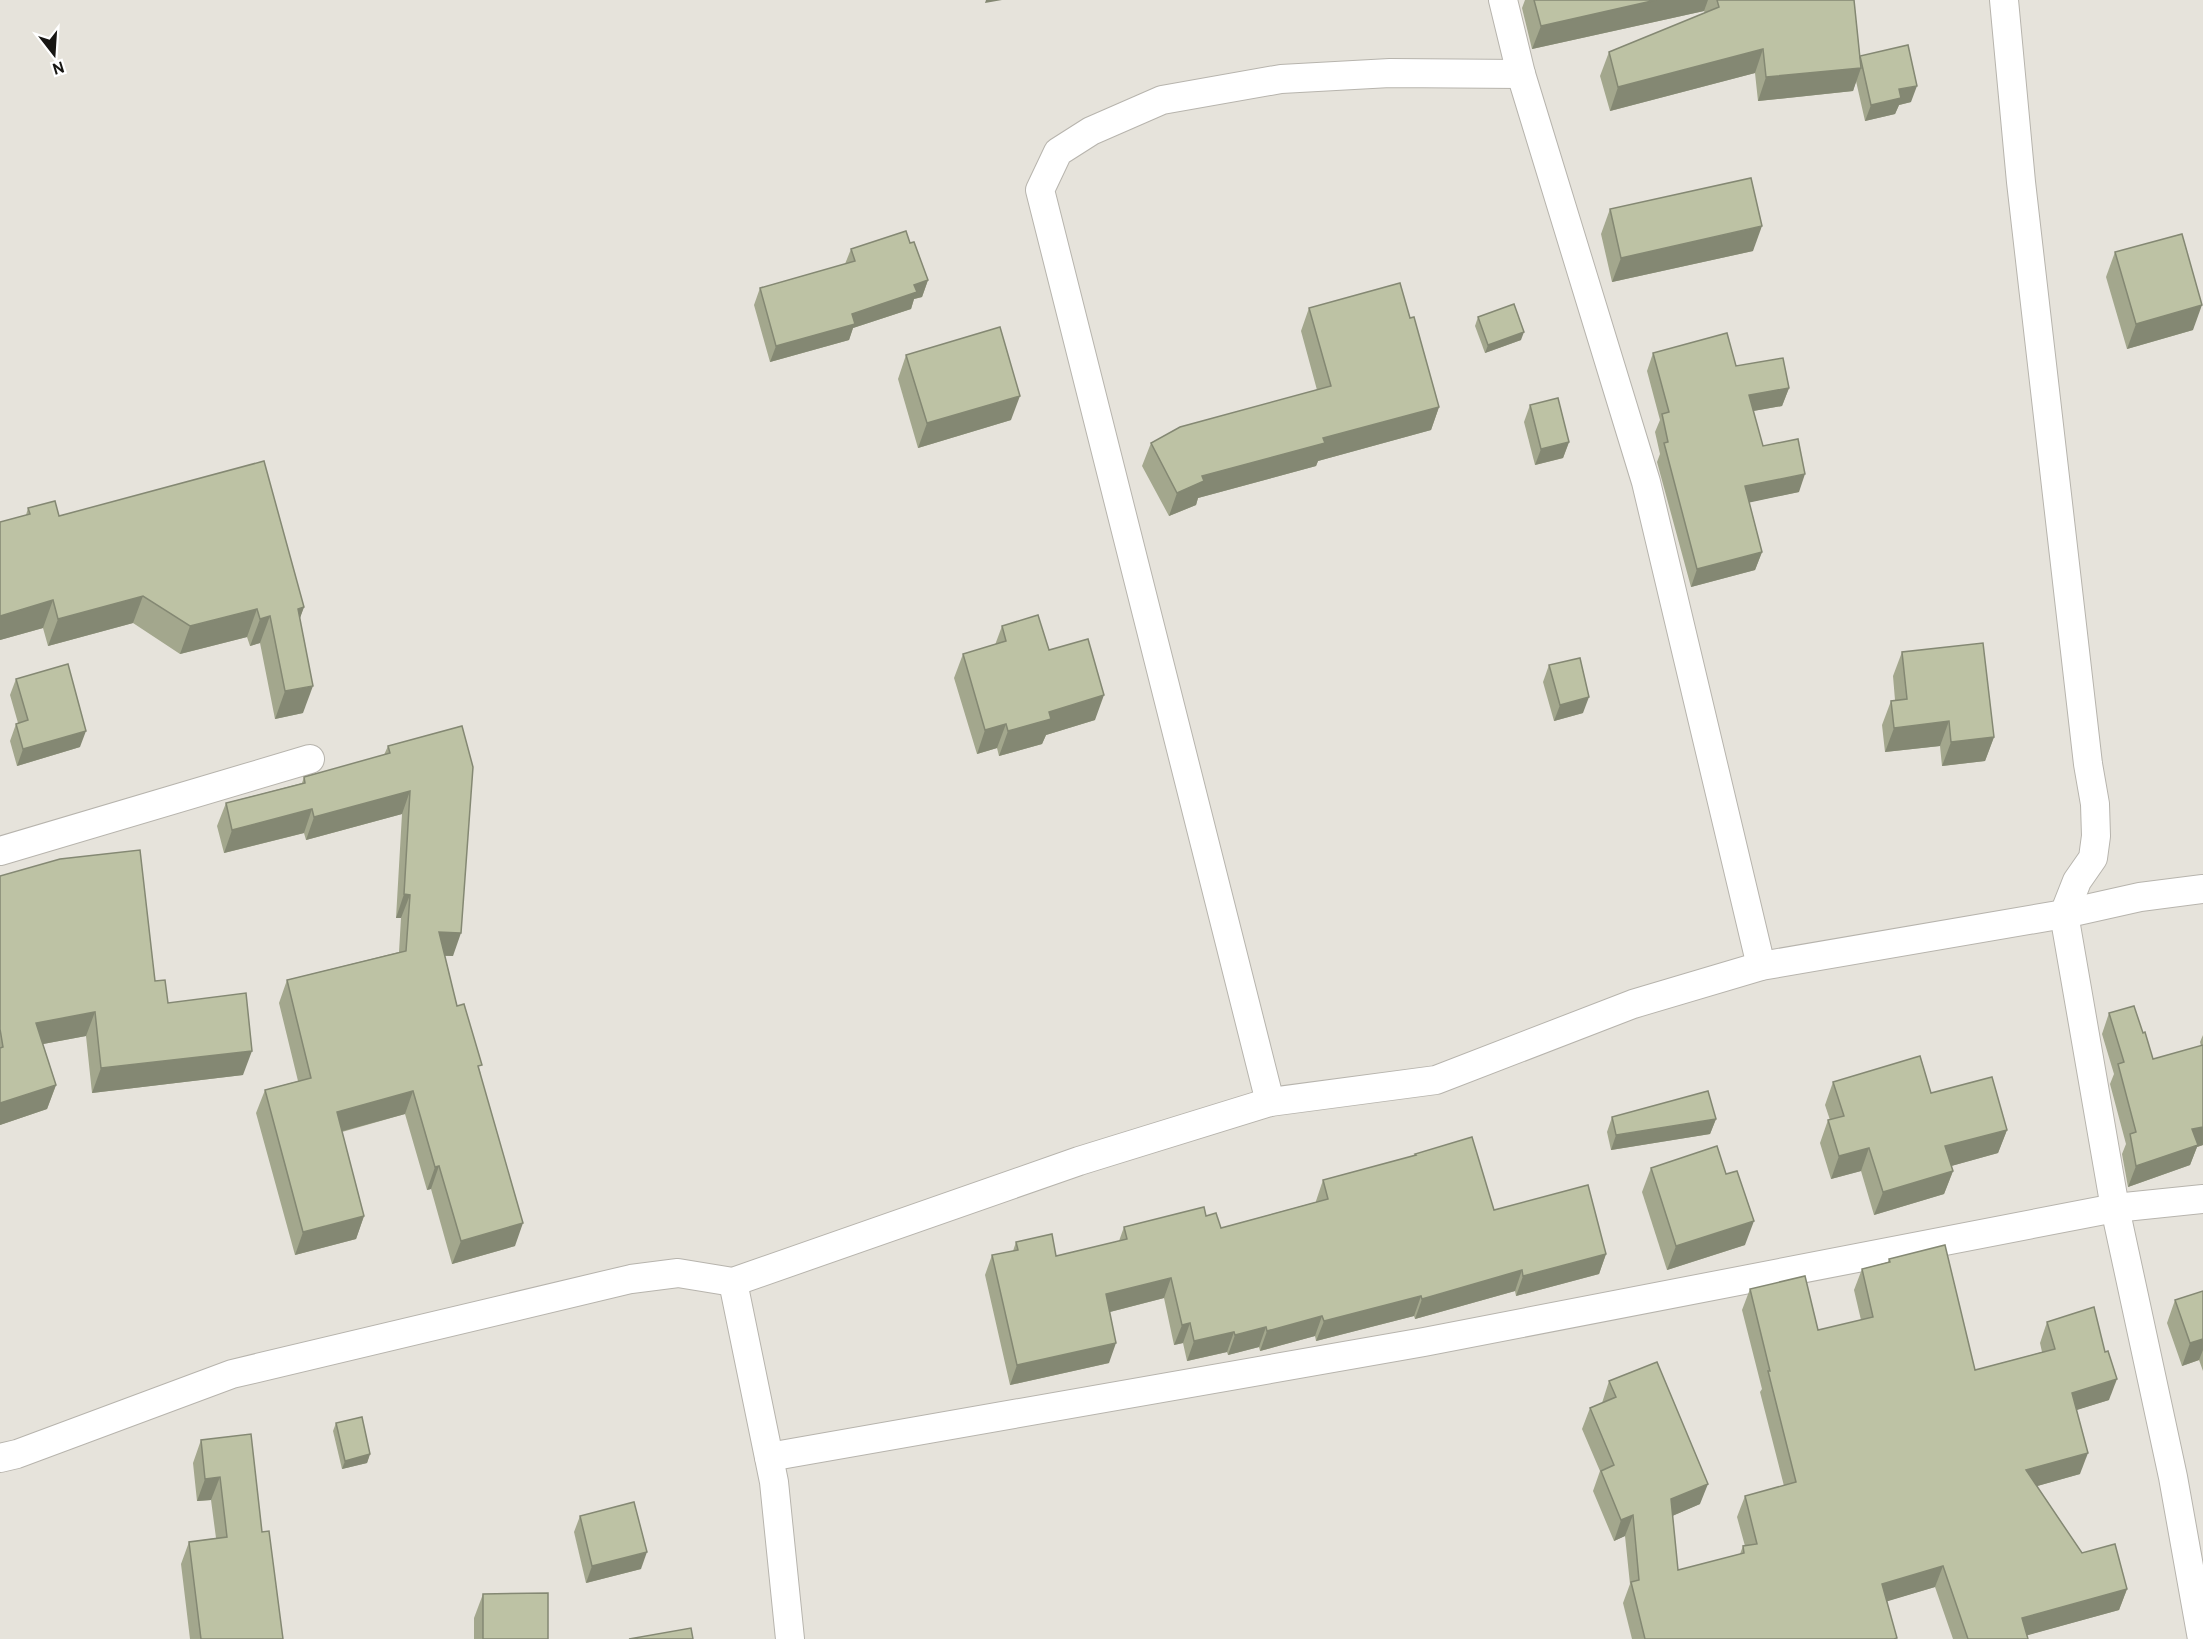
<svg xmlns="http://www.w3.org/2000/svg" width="2203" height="1639" font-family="Overpass,sans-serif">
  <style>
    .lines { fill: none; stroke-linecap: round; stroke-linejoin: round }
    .street-casing { stroke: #b7b4ad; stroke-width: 30 }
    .street { stroke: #fff; stroke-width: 28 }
    .wall { fill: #a3a78d }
    .shaded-wall { fill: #848873 }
    .building { fill: #bdc2a4; stroke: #848873; stroke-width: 1.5 }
  </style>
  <rect width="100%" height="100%" fill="#e6e3db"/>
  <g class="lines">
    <g class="street-casing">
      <g id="street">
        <polyline points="1503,0 1521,74 1646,482 1761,966"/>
        <polyline points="2004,0 2021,182 2088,764 2095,804 2096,836 2093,858 2077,881 2064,914 2115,1208 2173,1477 2202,1639"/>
        <polyline points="0,851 310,759"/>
        <polyline points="1270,1102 1040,190 1058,152 1091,131 1162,100 1281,79 1390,73 1521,74"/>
        <polyline points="733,1282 774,1482 790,1639"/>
        <polyline points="769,1457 1424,1342 2115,1208 2203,1199"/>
        <polyline points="0,1458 17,1454 232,1374 631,1279 678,1273 733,1282 1079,1161 1270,1102 1436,1080 1633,1004 1761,966 2064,914 2140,897 2203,889"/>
      </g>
    </g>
    <use href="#street" class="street"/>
  </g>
  <g class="wall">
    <polygon points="1525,0 1854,0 1860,57 1911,102 1899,105 1895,114 1865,121 1856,81 1853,91 1758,101 1755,73 1610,111 1600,76 1609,52 1705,13 1704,11 1532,49 1522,8"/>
    <polygon points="1610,209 1753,251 1612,282 1601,234"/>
    <polygon points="910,243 928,280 922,297 914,299 911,309 853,328 849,340 770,362 754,305 760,288 845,264 851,249"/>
    <polygon points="2115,252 2193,330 2127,349 2106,277"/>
    <polygon points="1309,308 1410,318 1439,407 1431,430 1318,461 1316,466 1198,498 1196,505 1169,516 1142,466 1151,443 1317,390 1301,331"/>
    <polygon points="1478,317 1521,340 1485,353 1475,326"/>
    <polygon points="1653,353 1736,366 1789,388 1782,406 1753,411 1763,446 1799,492 1749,502 1762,552 1755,570 1691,587 1657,462 1660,454 1655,432 1660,420 1647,371"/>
    <polygon points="906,355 1011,420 918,448 898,379"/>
    <polygon points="1530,405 1569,442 1563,458 1535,465 1524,422"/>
    <polygon points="28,508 59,516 304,607 300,617 303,713 275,719 260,643 250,646 247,637 180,654 133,623 48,646 43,628 0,640 0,522 26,515"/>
    <polygon points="1002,626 1049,650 1095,720 1046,735 1042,744 999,756 997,748 977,754 954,678 963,654 995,645"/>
    <polygon points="1902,652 1994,737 1985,761 1942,766 1940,746 1885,752 1882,725 1891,701 1895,700 1893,676"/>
    <polygon points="1549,665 1583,713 1554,721 1543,682"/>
    <polygon points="16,679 80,747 17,766 10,741 16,724 18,723 10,695"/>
    <polygon points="462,726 453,956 445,956 457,1006 480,1071 515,1246 452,1264 431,1189 427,1190 405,1114 342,1132 364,1216 356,1239 295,1255 256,1113 265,1090 298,1081 279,1003 287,980 399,952 401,918 396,918 402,814 306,840 304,833 224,853 217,826 226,803 302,783 304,777 384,755 388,746"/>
    <polygon points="0,876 155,981 168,1003 243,1075 92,1093 86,1036 43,1044 56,1085 47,1109 0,1125"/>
    <polygon points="2109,1013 2143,1033 2153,1059 2201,1046 2200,1042 2203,1035 2203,1145 2197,1147 2190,1165 2128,1187 2122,1154 2126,1144 2110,1084 2114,1074 2102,1034"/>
    <polygon points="1833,1082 1931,1093 2007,1130 1998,1153 1951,1166 1953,1171 1944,1194 1874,1215 1861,1171 1831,1179 1820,1143 1828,1120 1830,1120 1825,1105"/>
    <polygon points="1612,1117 1716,1119 1710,1134 1611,1150 1607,1132"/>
    <polygon points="1415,1154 1494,1210 1606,1254 1599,1274 1516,1296 1515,1291 1415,1319 1414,1316 1316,1341 1315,1336 1260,1351 1259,1347 1228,1355 1227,1352 1187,1361 1183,1343 1174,1345 1164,1298 1110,1312 1109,1363 1010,1385 985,1275 992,1255 1013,1251 1016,1242 1056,1256 1119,1241 1124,1227 1206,1216 1221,1228 1316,1202 1316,1201 1323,1180 1414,1156"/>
    <polygon points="1651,1168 1745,1245 1667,1270 1642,1192"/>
    <polygon points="1889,1259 1975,1370 2042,1352 2040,1343 2047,1322 2109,1400 2076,1410 2080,1474 2037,1486 2082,1553 2127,1589 2119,1610 2027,1635 2028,1639 1953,1639 1935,1587 1887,1601 1896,1639 1632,1639 1623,1603 1630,1584 1625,1536 1614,1541 1593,1491 1600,1471 1582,1429 1590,1408 1602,1403 1609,1381 1700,1504 1672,1516 1678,1570 1740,1554 1743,1546 1745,1546 1737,1517 1745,1496 1784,1486 1760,1392 1762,1389 1742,1310 1750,1289 1818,1330 1861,1320 1854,1290 1862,1269 1888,1262"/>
    <polygon points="2203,1291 2203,1371 2199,1360 2182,1366 2167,1323 2175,1300"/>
    <polygon points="336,1423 370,1454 367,1463 342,1469 333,1431"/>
    <polygon points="201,1440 262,1532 283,1639 190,1639 181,1564 189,1542 216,1538 211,1500 197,1501 193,1463"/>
    <polygon points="580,1516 641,1569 586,1583 574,1532"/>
    <polygon points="483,1594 548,1639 474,1639 474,1618"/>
  </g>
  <g class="shaded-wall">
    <polygon points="986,0 1002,0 985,3"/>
    <polygon points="1656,0 1708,0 1704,11 1532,49 1541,26"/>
    <polygon points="1763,49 1755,73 1610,111 1618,87"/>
    <polygon points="1861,68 1853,91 1758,101 1766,77"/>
    <polygon points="1917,86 1911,102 1899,105 1895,114 1865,121 1871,105 1899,89"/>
    <polygon points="1762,226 1753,251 1612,282 1621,258"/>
    <polygon points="928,280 922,297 914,299 911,309 853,328 849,340 770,362 776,346 914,285"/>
    <polygon points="2202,305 2193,330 2127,349 2136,324"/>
    <polygon points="1524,332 1521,340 1485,353 1488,345"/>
    <polygon points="1789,388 1782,406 1742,413 1749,395"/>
    <polygon points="1020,396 1011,420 918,448 927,423"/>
    <polygon points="1439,407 1431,430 1318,461 1316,466 1198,498 1196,505 1169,516 1177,493 1202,476 1323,438"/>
    <polygon points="1569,442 1563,458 1535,465 1541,449"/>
    <polygon points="1805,474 1799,492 1738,505 1745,486"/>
    <polygon points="1762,552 1755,570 1691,587 1697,569"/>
    <polygon points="143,596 133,623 48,646 58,619"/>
    <polygon points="53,600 43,628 0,640 0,616"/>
    <polygon points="304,607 294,635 298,609"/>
    <polygon points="257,609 247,637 180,654 190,626"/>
    <polygon points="270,616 260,643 250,646 260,619"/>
    <polygon points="313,686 303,713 275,719 285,691"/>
    <polygon points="1104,695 1095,720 1046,735 1042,744 999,756 1008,731 1049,712"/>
    <polygon points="1589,697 1583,713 1554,721 1560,705"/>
    <polygon points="1949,721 1940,746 1885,752 1894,728"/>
    <polygon points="1006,724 997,748 977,754 985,730"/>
    <polygon points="86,731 80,747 17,766 23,749"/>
    <polygon points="1994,737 1985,761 1942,766 1951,742"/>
    <polygon points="410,791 402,814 306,840 314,817"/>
    <polygon points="312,809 304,833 224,853 232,830"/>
    <polygon points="404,894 410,895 401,918 396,918"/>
    <polygon points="439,932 461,933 453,956 430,955"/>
    <polygon points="95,1012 86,1036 27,1047 36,1023"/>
    <polygon points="252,1051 243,1075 92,1093 101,1068"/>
    <polygon points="56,1085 47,1109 0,1125 0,1103"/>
    <polygon points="413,1091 405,1114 328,1135 337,1112"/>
    <polygon points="1716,1119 1710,1134 1611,1150 1616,1135"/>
    <polygon points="2203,1127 2203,1145 2197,1147 2190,1165 2128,1187 2136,1166 2192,1129"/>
    <polygon points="2007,1130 1998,1153 1937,1170 1945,1146"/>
    <polygon points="1869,1148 1861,1171 1831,1179 1839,1156"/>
    <polygon points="439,1166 431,1189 427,1190 435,1167"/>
    <polygon points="1953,1171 1944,1194 1874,1215 1883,1192"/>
    <polygon points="364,1216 356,1239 295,1255 303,1232"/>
    <polygon points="1754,1221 1745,1245 1667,1270 1676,1246"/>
    <polygon points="523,1223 515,1246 452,1264 461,1241"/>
    <polygon points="1606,1254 1599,1274 1516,1296 1523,1276"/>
    <polygon points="1522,1270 1515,1291 1415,1319 1422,1299"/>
    <polygon points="1171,1278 1164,1298 1098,1315 1106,1294"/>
    <polygon points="1421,1296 1414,1316 1316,1341 1324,1321"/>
    <polygon points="1322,1316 1315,1336 1260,1351 1267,1331"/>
    <polygon points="1190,1323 1183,1343 1174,1345 1182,1325"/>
    <polygon points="1266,1327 1259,1347 1228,1355 1235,1335"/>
    <polygon points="1234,1332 1227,1352 1187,1361 1194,1341"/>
    <polygon points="2203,1339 2203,1350 2199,1360 2182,1366 2190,1343"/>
    <polygon points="1116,1343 1109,1363 1010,1385 1017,1365"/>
    <polygon points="2117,1379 2109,1400 2064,1414 2072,1393"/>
    <polygon points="2088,1453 2080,1474 2019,1491 2026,1470"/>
    <polygon points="370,1454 367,1463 342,1469 345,1461"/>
    <polygon points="220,1477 211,1500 197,1501 205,1479"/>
    <polygon points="1708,1484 1700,1504 1663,1520 1671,1499"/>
    <polygon points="1633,1515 1625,1536 1614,1541 1621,1520"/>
    <polygon points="647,1552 641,1569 586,1583 592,1566"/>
    <polygon points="1943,1566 1935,1587 1875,1605 1882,1584"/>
    <polygon points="2127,1589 2119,1610 2014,1639 2022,1618"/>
  </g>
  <g class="building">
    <polygon points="1534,0 1656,0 1541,26"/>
    <polygon points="1717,0 1854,0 1861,68 1766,77 1763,49 1618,87 1609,52 1719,7"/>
    <polygon points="1908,45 1917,86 1899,89 1901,98 1871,105 1860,56"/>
    <polygon points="1751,178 1762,226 1621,258 1610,209"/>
    <polygon points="906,231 910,243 914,242 928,280 914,285 917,292 852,314 855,324 776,346 760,288 855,261 851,249"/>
    <polygon points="2182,234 2202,305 2136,324 2115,252"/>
    <polygon points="1400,283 1410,318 1414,317 1439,407 1323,438 1325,443 1202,476 1204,481 1177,493 1151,443 1180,427 1331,386 1309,308"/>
    <polygon points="1514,304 1524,332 1488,345 1478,317"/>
    <polygon points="1000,327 1020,396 927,423 906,355"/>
    <polygon points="1727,333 1736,366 1783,358 1789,388 1749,395 1763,446 1798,439 1805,474 1745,486 1762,552 1697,569 1664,443 1668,442 1662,414 1669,412 1653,353"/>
    <polygon points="1558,398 1569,442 1541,449 1530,405"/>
    <polygon points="264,461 304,607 298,609 313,686 285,691 270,616 260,619 257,609 190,626 143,596 58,619 53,600 0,616 0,522 30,514 28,508 55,501 59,516"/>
    <polygon points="1038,615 1049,650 1088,639 1104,695 1049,712 1051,719 1008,731 1006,724 985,730 963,654 1006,641 1002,626"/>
    <polygon points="1983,643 1994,737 1951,742 1949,721 1894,728 1891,701 1907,699 1902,652"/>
    <polygon points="1580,658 1589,697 1560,705 1549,665"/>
    <polygon points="68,664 86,731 23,749 16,724 28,720 16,679"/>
    <polygon points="462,726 473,767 461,933 439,932 457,1006 464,1004 482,1065 478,1066 523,1223 461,1241 439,1166 435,1167 413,1091 337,1112 364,1216 303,1232 265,1090 311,1078 287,980 406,951 410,895 404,894 410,791 314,817 312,809 232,830 226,803 305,783 304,777 390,753 388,746"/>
    <polygon points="140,850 155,981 165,980 168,1003 246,993 252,1051 101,1068 95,1012 36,1023 56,1085 0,1103 0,1048 3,1047 0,1029 0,876 60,859"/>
    <polygon points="2134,1006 2143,1033 2145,1032 2153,1059 2203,1045 2203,1127 2192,1129 2198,1145 2136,1166 2130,1134 2136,1132 2118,1064 2124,1062 2109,1013"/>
    <polygon points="1920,1056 1931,1093 1992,1077 2007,1130 1945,1146 1953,1171 1883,1192 1869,1148 1839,1156 1828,1120 1844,1116 1833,1082"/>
    <polygon points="1708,1091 1716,1119 1616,1135 1612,1117"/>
    <polygon points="1472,1137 1494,1210 1588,1185 1606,1254 1523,1276 1522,1270 1422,1299 1421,1296 1324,1321 1322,1316 1267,1331 1266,1327 1235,1335 1234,1332 1194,1341 1190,1323 1182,1325 1171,1278 1106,1294 1116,1343 1017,1365 992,1255 1018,1250 1016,1242 1052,1234 1056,1256 1127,1239 1124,1227 1204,1207 1206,1216 1216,1213 1221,1228 1328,1199 1323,1180 1416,1155 1415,1154"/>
    <polygon points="1717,1146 1726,1174 1737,1171 1754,1221 1676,1246 1651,1168"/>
    <polygon points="1945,1245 1975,1370 2055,1349 2047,1322 2094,1307 2105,1352 2108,1351 2117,1379 2072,1393 2088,1453 2026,1470 2082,1553 2115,1544 2127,1589 2022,1618 2028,1639 1968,1639 1943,1566 1882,1584 1897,1638 1894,1639 1645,1639 1631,1582 1639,1580 1633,1515 1621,1520 1601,1471 1614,1465 1590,1408 1616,1397 1609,1381 1657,1362 1708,1484 1671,1499 1678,1570 1744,1553 1743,1546 1757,1544 1745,1496 1796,1482 1768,1371 1770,1371 1750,1289 1805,1276 1818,1330 1873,1317 1862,1269 1890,1262 1889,1259"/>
    <polygon points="2203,1291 2203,1339 2190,1343 2175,1300"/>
    <polygon points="362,1417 370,1454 345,1461 336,1423"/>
    <polygon points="251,1434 262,1532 269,1531 283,1639 201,1639 189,1542 227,1537 220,1477 205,1479 201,1440"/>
    <polygon points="634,1502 647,1552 592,1566 580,1516"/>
    <polygon points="548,1593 548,1639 483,1639 483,1594"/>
    <polygon points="691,1628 693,1639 629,1639"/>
  </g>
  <g transform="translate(54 54) rotate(163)" stroke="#ffffff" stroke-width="4.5" paint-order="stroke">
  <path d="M0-4.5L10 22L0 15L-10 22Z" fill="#171613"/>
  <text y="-9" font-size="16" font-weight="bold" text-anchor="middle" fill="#171613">N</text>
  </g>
</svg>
